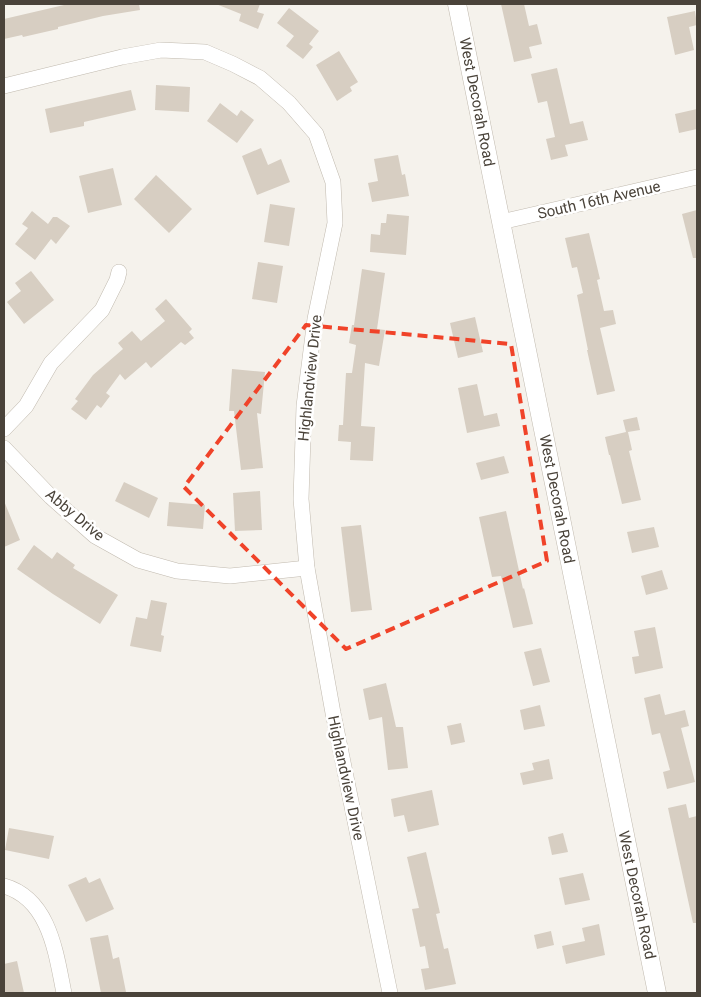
<svg xmlns="http://www.w3.org/2000/svg" width="701" height="997" font-family="Roboto,sans-serif">
  <style>
    .building { fill: #d7cec2 }
    .lines { fill: none; stroke-linecap: round; stroke-linejoin: round }
    .minor-casing { stroke: #c1baaf; stroke-width: 16 }
    .tertiary-casing { stroke: #c1baaf; stroke-width: 19 }
    .minor { stroke: #fff; stroke-width: 15 }
    .tertiary { stroke: #fff; stroke-width: 18 }
    .marked { fill: none; stroke: #f04329; stroke-width: 4; stroke-dasharray: 10 6; stroke-linejoin: round }
    .labels { text-anchor: middle; stroke-width: 5; stroke-linejoin: round; paint-order: stroke }
    .street-label { font-size: 15px; fill: #4a433a; stroke: #fff }
  </style>
  <rect width="100%" height="100%" fill="#f5f2ec"/>
  <g class="building">
    <polygon points="64,4 139,4 140,10 103,16 58,27 58,29 23,37 22,35 4,39 4,19 64,5"/>
    <polygon points="216,4 260,4 257,12 264,14 258,29 239,21 241,14"/>
    <polygon points="501,4 524,4 529,26 537,24 542,44 529,47 532,58 514,62"/>
    <polygon points="289,8 319,31 309,44 313,47 303,59 286,46 294,36 277,23"/>
    <polygon points="695,11 697,25 689,27 694,50 675,55 667,17"/>
    <polygon points="339,51 358,82 350,87 352,91 337,101 316,65"/>
    <polygon points="557,68 570,124 583,121 588,140 565,145 568,156 551,160 546,139 555,137 547,101 538,103 531,74"/>
    <polygon points="156,85 190,87 189,112 155,110"/>
    <polygon points="131,90 136,110 84,122 84,126 50,133 45,109"/>
    <polygon points="220,103 237,116 241,110 254,120 237,143 207,121"/>
    <polygon points="697,109 697,129 679,133 675,114"/>
    <polygon points="261,148 268,165 281,159 290,182 257,195 242,156"/>
    <polygon points="398,155 402,175 405,174 409,196 372,202 368,183 378,181 374,159"/>
    <polygon points="113,168 122,205 88,213 79,176"/>
    <polygon points="156,175 192,209 169,233 134,199"/>
    <polygon points="270,204 295,208 289,246 264,242"/>
    <polygon points="697,210 697,258 693,258 682,214"/>
    <polygon points="32,211 48,224 53,217 57,217 70,226 56,244 51,239 35,260 15,244 28,228 22,224"/>
    <polygon points="387,214 409,216 406,255 370,252 371,234 380,235 381,223 386,223"/>
    <polygon points="589,233 600,279 597,280 604,311 613,310 616,324 600,328 615,391 597,395 587,350 588,350 577,295 583,293 577,267 572,268 565,238"/>
    <polygon points="258,262 283,266 277,303 252,299"/>
    <polygon points="362,269 385,273 377,329 385,330 379,366 365,363 361,426 375,427 373,461 350,460 351,442 338,441 339,425 343,425 346,373 352,373 356,345 349,343 352,325 354,325"/>
    <polygon points="31,271 54,300 24,324 7,302 21,291 15,283"/>
    <polygon points="166,299 192,329 189,332 194,338 185,345 181,342 151,368 146,362 125,380 120,374 106,393 110,396 101,408 97,405 86,420 71,409 78,401 75,399 93,375 123,349 118,343 132,331 141,341 165,321 155,309"/>
    <polygon points="475,317 483,352 458,358 450,323"/>
    <polygon points="232,369 265,372 261,414 257,413 263,468 241,470 234,411 229,411"/>
    <polygon points="477,384 484,416 497,413 500,426 467,433 458,388"/>
    <polygon points="637,417 640,430 628,432 632,450 629,451 641,500 622,504 610,455 609,455 605,437 626,432 623,420"/>
    <polygon points="504,456 509,473 481,480 476,463"/>
    <polygon points="124,482 158,498 149,518 115,501"/>
    <polygon points="260,491 262,530 235,531 233,493"/>
    <polygon points="4,501 20,540 4,547"/>
    <polygon points="169,502 205,505 203,529 167,526"/>
    <polygon points="506,511 523,589 524,588 533,624 513,628 501,576 492,577 479,517"/>
    <polygon points="361,525 372,610 351,612 341,527"/>
    <polygon points="654,527 659,547 632,553 627,532"/>
    <polygon points="34,545 52,559 57,552 75,565 73,568 118,595 100,624 53,594 17,569"/>
    <polygon points="662,570 668,589 646,595 641,576"/>
    <polygon points="151,600 167,603 161,635 164,636 161,652 130,646 136,617 147,619"/>
    <polygon points="655,627 663,668 635,674 632,657 639,656 634,631"/>
    <polygon points="541,648 550,682 533,686 524,652"/>
    <polygon points="386,683 396,727 403,727 408,768 388,770 382,717 369,720 363,689"/>
    <polygon points="660,694 665,715 685,710 689,726 681,728 695,782 667,789 663,772 670,770 660,733 652,735 644,698"/>
    <polygon points="540,705 545,726 524,730 520,710"/>
    <polygon points="461,723 465,742 451,745 447,726"/>
    <polygon points="549,759 553,779 523,785 520,773 534,770 532,763"/>
    <polygon points="432,790 439,825 408,832 404,815 394,817 391,799"/>
    <polygon points="686,804 689,818 697,816 697,923 693,923 668,808"/>
    <polygon points="9,828 54,836 49,859 5,850"/>
    <polygon points="563,833 568,852 552,855 548,837"/>
    <polygon points="426,852 440,913 436,914 444,949 448,948 456,984 425,990 421,969 429,968 425,946 420,947 412,909 419,908 407,857"/>
    <polygon points="583,873 590,900 565,905 559,878"/>
    <polygon points="86,877 89,883 100,878 114,909 86,922 68,885"/>
    <polygon points="599,924 605,955 566,964 562,946 585,941 582,928"/>
    <polygon points="551,931 554,945 537,949 534,935"/>
    <polygon points="108,935 113,959 119,957 126,992 120,993 101,993 90,938"/>
    <polygon points="17,961 24,993 4,993 4,964"/>
  </g>
  <g class="lines">
    <g class="minor-casing">
      <g id="minor">
        <polyline points="4,86 122,57 161,50 205,52 233,64 260,78 289,103 316,134 333,182 335,223 315,319 304,406 301,499 307,568 333,713 390,993"/>
        <polyline points="501,222 697,177"/>
        <polyline points="4,429 26,406 51,363 102,310 117,280 119,272"/>
        <polyline points="4,448 51,497 95,536 138,560 177,571 230,576 307,568"/>
        <path d="M4 886C50 899 56 954 64 993"/>
      </g>
    </g>
    <g class="tertiary-casing">
      <polyline id="tertiary" points="457,4 657,993"/>
    </g>
    <use href="#minor" class="minor"/>
    <use href="#tertiary" class="tertiary"/>
  </g>
  <path class="marked" d="M306 325 511 344 547 561 346 649 184 487Z"/>
  <g class="labels">
    <g class="street-label">
      <text transform="translate(477 102) rotate(79)" y="5">West Decorah Road</text>
      <text transform="translate(599 200) rotate(-13)" y="5">South 16th Avenue</text>
      <text transform="translate(310 378) rotate(-84)" y="5">Highlandview Drive</text>
      <text transform="translate(557 499) rotate(79)" y="5">West Decorah Road</text>
      <text transform="translate(75 515) rotate(40)" y="5">Abby Drive</text>
      <text transform="translate(346 778) rotate(78)" y="5">Highlandview Drive</text>
      <text transform="translate(637 895) rotate(78)" y="5">West Decorah Road</text>
    </g>
  </g>
  <rect width="701" height="997" fill="none" stroke="#4a433a" stroke-width="10"/>
</svg>
